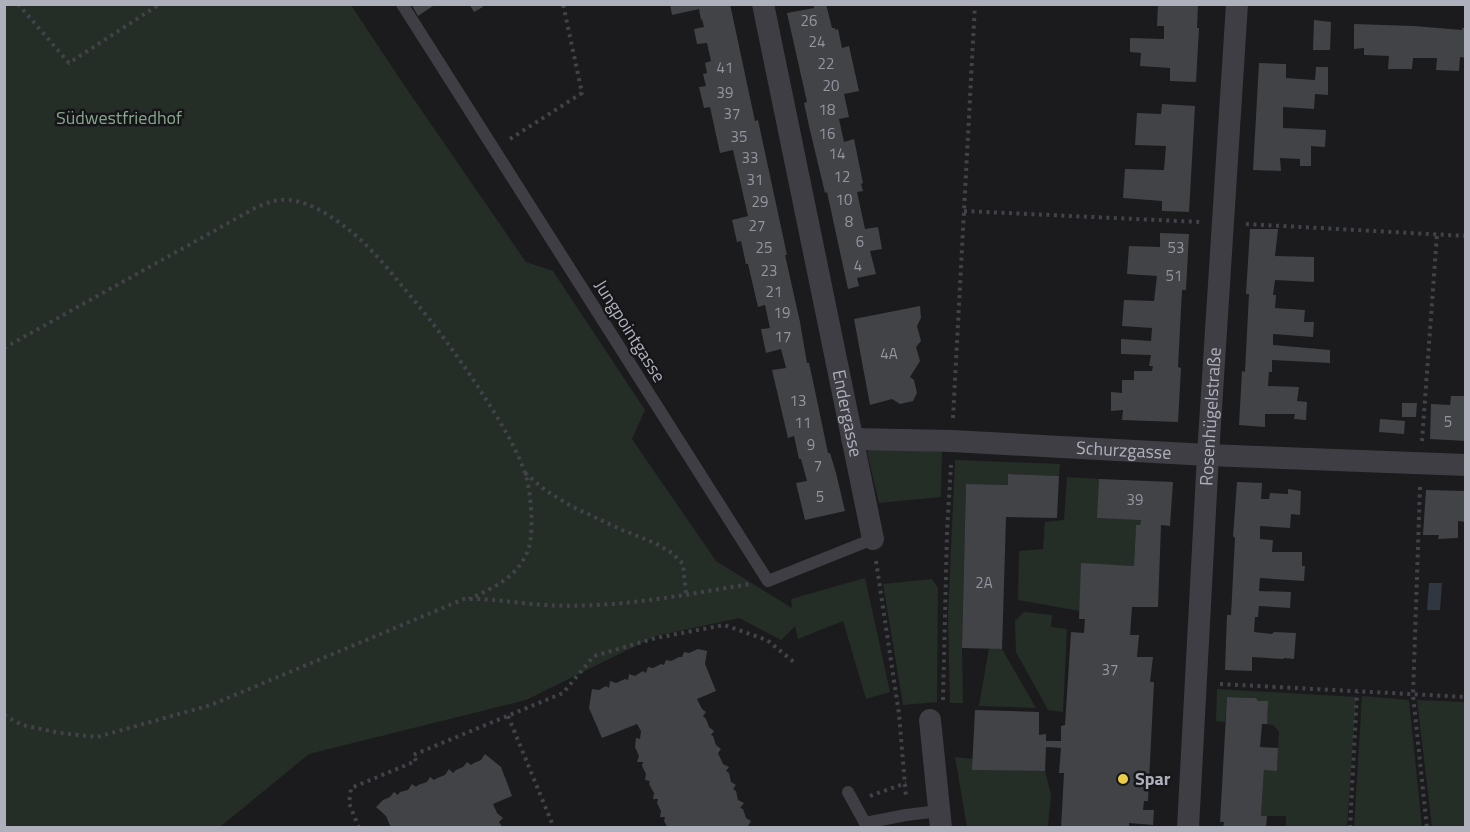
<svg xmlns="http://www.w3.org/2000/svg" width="1470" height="832" font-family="'Titillium Web',sans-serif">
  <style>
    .green { fill: #252d27 }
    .water { fill: #313741 }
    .building { fill: #424347 }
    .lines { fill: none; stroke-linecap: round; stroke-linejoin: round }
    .path { stroke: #424349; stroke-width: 4; stroke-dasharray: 3 4.5; stroke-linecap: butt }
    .lane { stroke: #3e3e44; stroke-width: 12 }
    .street { stroke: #3e3e44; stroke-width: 22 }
    .poi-dot { fill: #ebce45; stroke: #161618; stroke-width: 2 }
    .labels { text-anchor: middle; stroke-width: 5; stroke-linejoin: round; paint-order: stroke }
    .number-label { font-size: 15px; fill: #93959f }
    .park-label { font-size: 18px; fill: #86a68d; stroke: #161618 }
    .street-label { font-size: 18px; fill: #aeb0bc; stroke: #161618 }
    .poi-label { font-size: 18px; font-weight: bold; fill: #aeb0bc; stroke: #161618; text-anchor: start }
  </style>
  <rect width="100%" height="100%" fill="#1b1b1d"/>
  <g class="green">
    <polygon points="5,4 351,5 404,85 526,262 553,271 645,410 632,439 716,561 792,608 791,599 865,578 890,692 866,699 843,621 798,639 795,626 781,640 739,618 656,636 526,700 309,754 220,827 5,827"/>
    <polygon points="871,448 942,452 941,497 879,503 867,452"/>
    <polygon points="955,460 1060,464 1059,476 1008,474 1008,485 966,484 962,648 963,703 950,703 948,616"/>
    <polygon points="1067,477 1099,479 1141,520 1140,525 1136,525 1134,566 1080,611 1018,600 1019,551 1043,549 1045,522 1064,520"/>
    <polygon points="932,579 938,588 937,702 903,705 883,584"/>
    <polygon points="1024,612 1052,615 1051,627 1067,629 1063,712 1048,710 1016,652 1015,621"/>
    <polygon points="989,648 1002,649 1036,708 979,706"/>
    <polygon points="1217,689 1356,697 1347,827 1286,827 1286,816 1261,816 1264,770 1277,770 1279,731 1273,725 1267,724 1258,701 1256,698 1227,697 1225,722 1216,721"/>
    <polygon points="1362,696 1409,700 1422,827 1354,827"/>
    <polygon points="1417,700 1465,702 1465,827 1432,827"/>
    <polygon points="955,757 973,759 973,770 1045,771 1051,794 1048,827 967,827"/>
  </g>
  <polygon class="water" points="1429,583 1442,583 1440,610 1427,610"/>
  <g class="building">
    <polygon points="411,4 436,4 418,16"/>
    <polygon points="469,4 481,4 483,7 474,12"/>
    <polygon points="670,4 730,4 755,121 758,120 787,255 785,255 800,322 807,363 809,363 814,386 828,453 830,453 836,473 845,511 805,520 796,483 807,481 801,459 799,459 794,436 788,438 772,370 786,368 781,349 766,353 761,329 770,328 765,305 758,307 748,264 746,264 741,241 737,242 732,220 748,216 733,150 720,153 710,107 704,108 699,87 706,86 703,74 707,73 705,63 711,61 707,43 697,44 694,29 704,27 702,19 701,20 699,9 672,15"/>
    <polygon points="813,4 826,4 832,28 835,28 835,30 838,29 842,48 849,46 859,91 844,94 849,117 839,119 844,142 854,139 863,183 861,184 863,191 857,192 865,229 878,227 882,249 870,251 876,274 857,278 859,286 848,289 827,192 825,193 809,126 804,103 807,102 787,13 814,8"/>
    <polygon points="1158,4 1198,4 1197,28 1199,28 1196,82 1170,81 1170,68 1140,66 1141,53 1130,52 1130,38 1164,39 1164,26 1157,26"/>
    <polygon points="1314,20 1331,22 1330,50 1313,50"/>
    <polygon points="1354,24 1414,26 1462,30 1462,28 1466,28 1466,58 1460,57 1459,71 1436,70 1437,58 1413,58 1412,69 1388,69 1389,56 1364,55 1364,48 1354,49"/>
    <polygon points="1259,63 1286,64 1286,78 1315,80 1316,67 1328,67 1328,95 1315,94 1314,109 1283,107 1283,128 1326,130 1325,147 1311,146 1311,166 1300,166 1300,159 1280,158 1281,171 1253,170"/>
    <polygon points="1162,104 1195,106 1189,212 1162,211 1162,201 1123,198 1125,169 1164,170 1166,146 1135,145 1137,113 1161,114"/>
    <polygon points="1250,229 1278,229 1275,256 1314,257 1314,282 1275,280 1273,295 1276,295 1275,308 1305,310 1304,322 1314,322 1313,337 1273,334 1273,345 1330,350 1330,363 1272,360 1272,372 1269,372 1268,386 1299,387 1297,401 1307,402 1306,420 1294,419 1295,414 1265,414 1265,427 1239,425 1242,371 1245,372 1249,294 1246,294"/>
    <polygon points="1160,233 1189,234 1186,290 1182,290 1178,367 1181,368 1178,422 1122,420 1123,410 1111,411 1111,392 1122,393 1122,380 1134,380 1134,371 1152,371 1153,366 1149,366 1151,355 1121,354 1121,339 1151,341 1152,328 1122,326 1124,300 1154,301 1157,276 1127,274 1129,246 1160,247"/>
    <polygon points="920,306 921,318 917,326 921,341 916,347 920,361 910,377 914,380 917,393 913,401 900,404 892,399 870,405 854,319"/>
    <polygon points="1451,396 1466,396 1466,441 1430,439 1431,404 1450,405"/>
    <polygon points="1402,403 1417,403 1416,417 1402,417"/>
    <polygon points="1380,419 1405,421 1404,434 1379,432"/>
    <polygon points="1008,474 1059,476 1057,518 1006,517 1002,649 962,648 966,484 1008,485"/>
    <polygon points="1099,479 1173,482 1170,526 1161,525 1158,607 1132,607 1130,635 1139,635 1137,657 1153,657 1150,682 1154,682 1148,801 1144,801 1143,810 1154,810 1153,825 1129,823 1129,828 1061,828 1064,773 1059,773 1061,748 1046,747 1045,771 972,770 975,710 1039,712 1039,735 1046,734 1046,741 1061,741 1061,726 1065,725 1071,632 1084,633 1085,619 1079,619 1081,563 1134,566 1136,525 1140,525 1141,520 1097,518"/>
    <polygon points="1237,482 1262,483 1261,499 1269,499 1270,493 1288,494 1288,489 1301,491 1300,515 1291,514 1290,528 1260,526 1260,539 1273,540 1272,552 1302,552 1302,566 1305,566 1304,581 1260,578 1259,591 1291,592 1290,608 1259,606 1258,617 1255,617 1254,632 1272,634 1274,632 1296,633 1294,659 1284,658 1283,659 1252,657 1252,671 1225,670 1227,615 1231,615 1235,538 1233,536"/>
    <polygon points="1426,490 1466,491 1466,522 1458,521 1458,538 1438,539 1439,535 1423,535"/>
    <polygon points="698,649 707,651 705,664 716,691 697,699 702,709 706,712 703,716 706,719 709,727 714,731 711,735 713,736 716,745 721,749 718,753 723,764 729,767 726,771 729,773 731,782 736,785 733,789 736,791 738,800 744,803 740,808 743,809 746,818 751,821 748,826 750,828 668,828 664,821 665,817 660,817 661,811 657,803 658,799 653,799 654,793 649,784 650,781 645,780 646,774 642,766 643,762 637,762 639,756 635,747 636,738 640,739 641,731 637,724 602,738 589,708 592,689 599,690 606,686 609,688 610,681 616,683 625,679 628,680 629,674 635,676 643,671 646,673 648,667 653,668 661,664 664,665 666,660 671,661 679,657 682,657 684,652 689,653"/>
    <polygon points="1227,697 1256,698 1258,701 1268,701 1267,724 1262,724 1260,747 1278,748 1277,771 1264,770 1261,816 1267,816 1266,828 1223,828 1224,822 1220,822"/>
    <polygon points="485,754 501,767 512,796 493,804 497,813 503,818 499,822 503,828 391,828 386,816 376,807 383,800 390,797 394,792 398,795 400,792 408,790 412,784 416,787 418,785 427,782 430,777 434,780 437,778 445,775 449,769 453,773 456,770 463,767 467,762 471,765 474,763 481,760"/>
  </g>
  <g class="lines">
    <g class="path">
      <polyline points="18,4 69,63 160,4"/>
      <polyline points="510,139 582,93 563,4"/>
      <polyline points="964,211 1200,222"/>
      <polyline points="1246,224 1466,236"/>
      <path d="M4 348 257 207C267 203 276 199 287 200 309 201 331 216 348 229 371 247 389 270 407 292 433 322 456 354 478 387 495 413 513 441 524 470 531 487 534 530 529 547 520 576 495 587 469 599"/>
      <polyline points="953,418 975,4"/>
      <polyline points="1422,441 1437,234"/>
      <polyline points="525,473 545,490 571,506 622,530 655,543 672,553 683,564 686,594"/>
      <polyline points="1420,487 1413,695 1427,828"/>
      <polyline points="876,561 899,714 906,797"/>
      <polyline points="1220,684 1466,697"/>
      <polyline points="943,700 947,532 951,465"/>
      <path d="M4 715 22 725 60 733 97 737 211 705 464 599C493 598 519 604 547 605 615 609 683 595 750 584"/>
      <polyline points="508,716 554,828"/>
      <polyline points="870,796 906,783"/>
      <polyline points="359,828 349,803 351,788 416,761 413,755 563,693 594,656 656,638 724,625 767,640 795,663"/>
      <polyline points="1350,828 1357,692"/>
    </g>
    <g class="lane">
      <polyline points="402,4 768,581 873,539"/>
      <polyline points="848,792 865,823 906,815 939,811"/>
    </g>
    <g class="street">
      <path id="s1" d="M763 4 873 539"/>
      <path id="s2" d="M852 439 952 441 1208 455 1466 465"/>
      <polyline points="930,720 941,828"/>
      <path id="s3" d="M1188 828 1208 455 1237 4"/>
    </g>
  </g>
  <circle class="poi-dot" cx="1123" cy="779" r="6"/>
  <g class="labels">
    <g class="number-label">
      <text x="809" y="26">26</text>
      <text x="817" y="47">24</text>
      <text x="826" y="69">22</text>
      <text x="725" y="73">41</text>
      <text x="831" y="91">20</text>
      <text x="725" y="98">39</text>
      <text x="827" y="115">18</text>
      <text x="732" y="119">37</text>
      <text x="827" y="139">16</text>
      <text x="739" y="142">35</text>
      <text x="837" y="159">14</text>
      <text x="750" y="163">33</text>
      <text x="842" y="182">12</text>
      <text x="755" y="185">31</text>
      <text x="844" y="205">10</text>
      <text x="760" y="207">29</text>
      <text x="849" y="227">8</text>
      <text x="757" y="231">27</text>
      <text x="860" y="247">6</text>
      <text x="764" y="253">25</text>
      <text x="1176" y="253">53</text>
      <text x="858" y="271">4</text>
      <text x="769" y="276">23</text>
      <text x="1174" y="281">51</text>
      <text x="774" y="297">21</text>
      <text x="782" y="318">19</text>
      <text x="783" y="342">17</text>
      <text x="889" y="359">4A</text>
      <text x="798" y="406">13</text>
      <text x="1448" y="427">5</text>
      <text x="803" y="428">11</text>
      <text x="811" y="450">9</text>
      <text x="818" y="471">7</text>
      <text x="820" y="502">5</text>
      <text x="1135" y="505">39</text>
      <text x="984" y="588">2A</text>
      <text x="1110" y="675">37</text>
    </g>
    <g class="park-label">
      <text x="119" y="124">Südwestfriedhof</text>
    </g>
    <g class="street-label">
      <text transform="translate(630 331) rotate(58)" y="6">Jungpointgasse</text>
      <text dy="6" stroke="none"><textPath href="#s1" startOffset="418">Endergasse</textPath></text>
      <text dy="6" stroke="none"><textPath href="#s3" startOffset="412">Rosenhügelstraße</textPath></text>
      <text dy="6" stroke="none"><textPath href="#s2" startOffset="272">Schurzgasse</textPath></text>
    </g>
    <g class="poi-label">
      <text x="1135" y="785">Spar</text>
    </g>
  </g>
  <rect width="1470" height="832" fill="none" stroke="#aeb0bc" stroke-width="12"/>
</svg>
